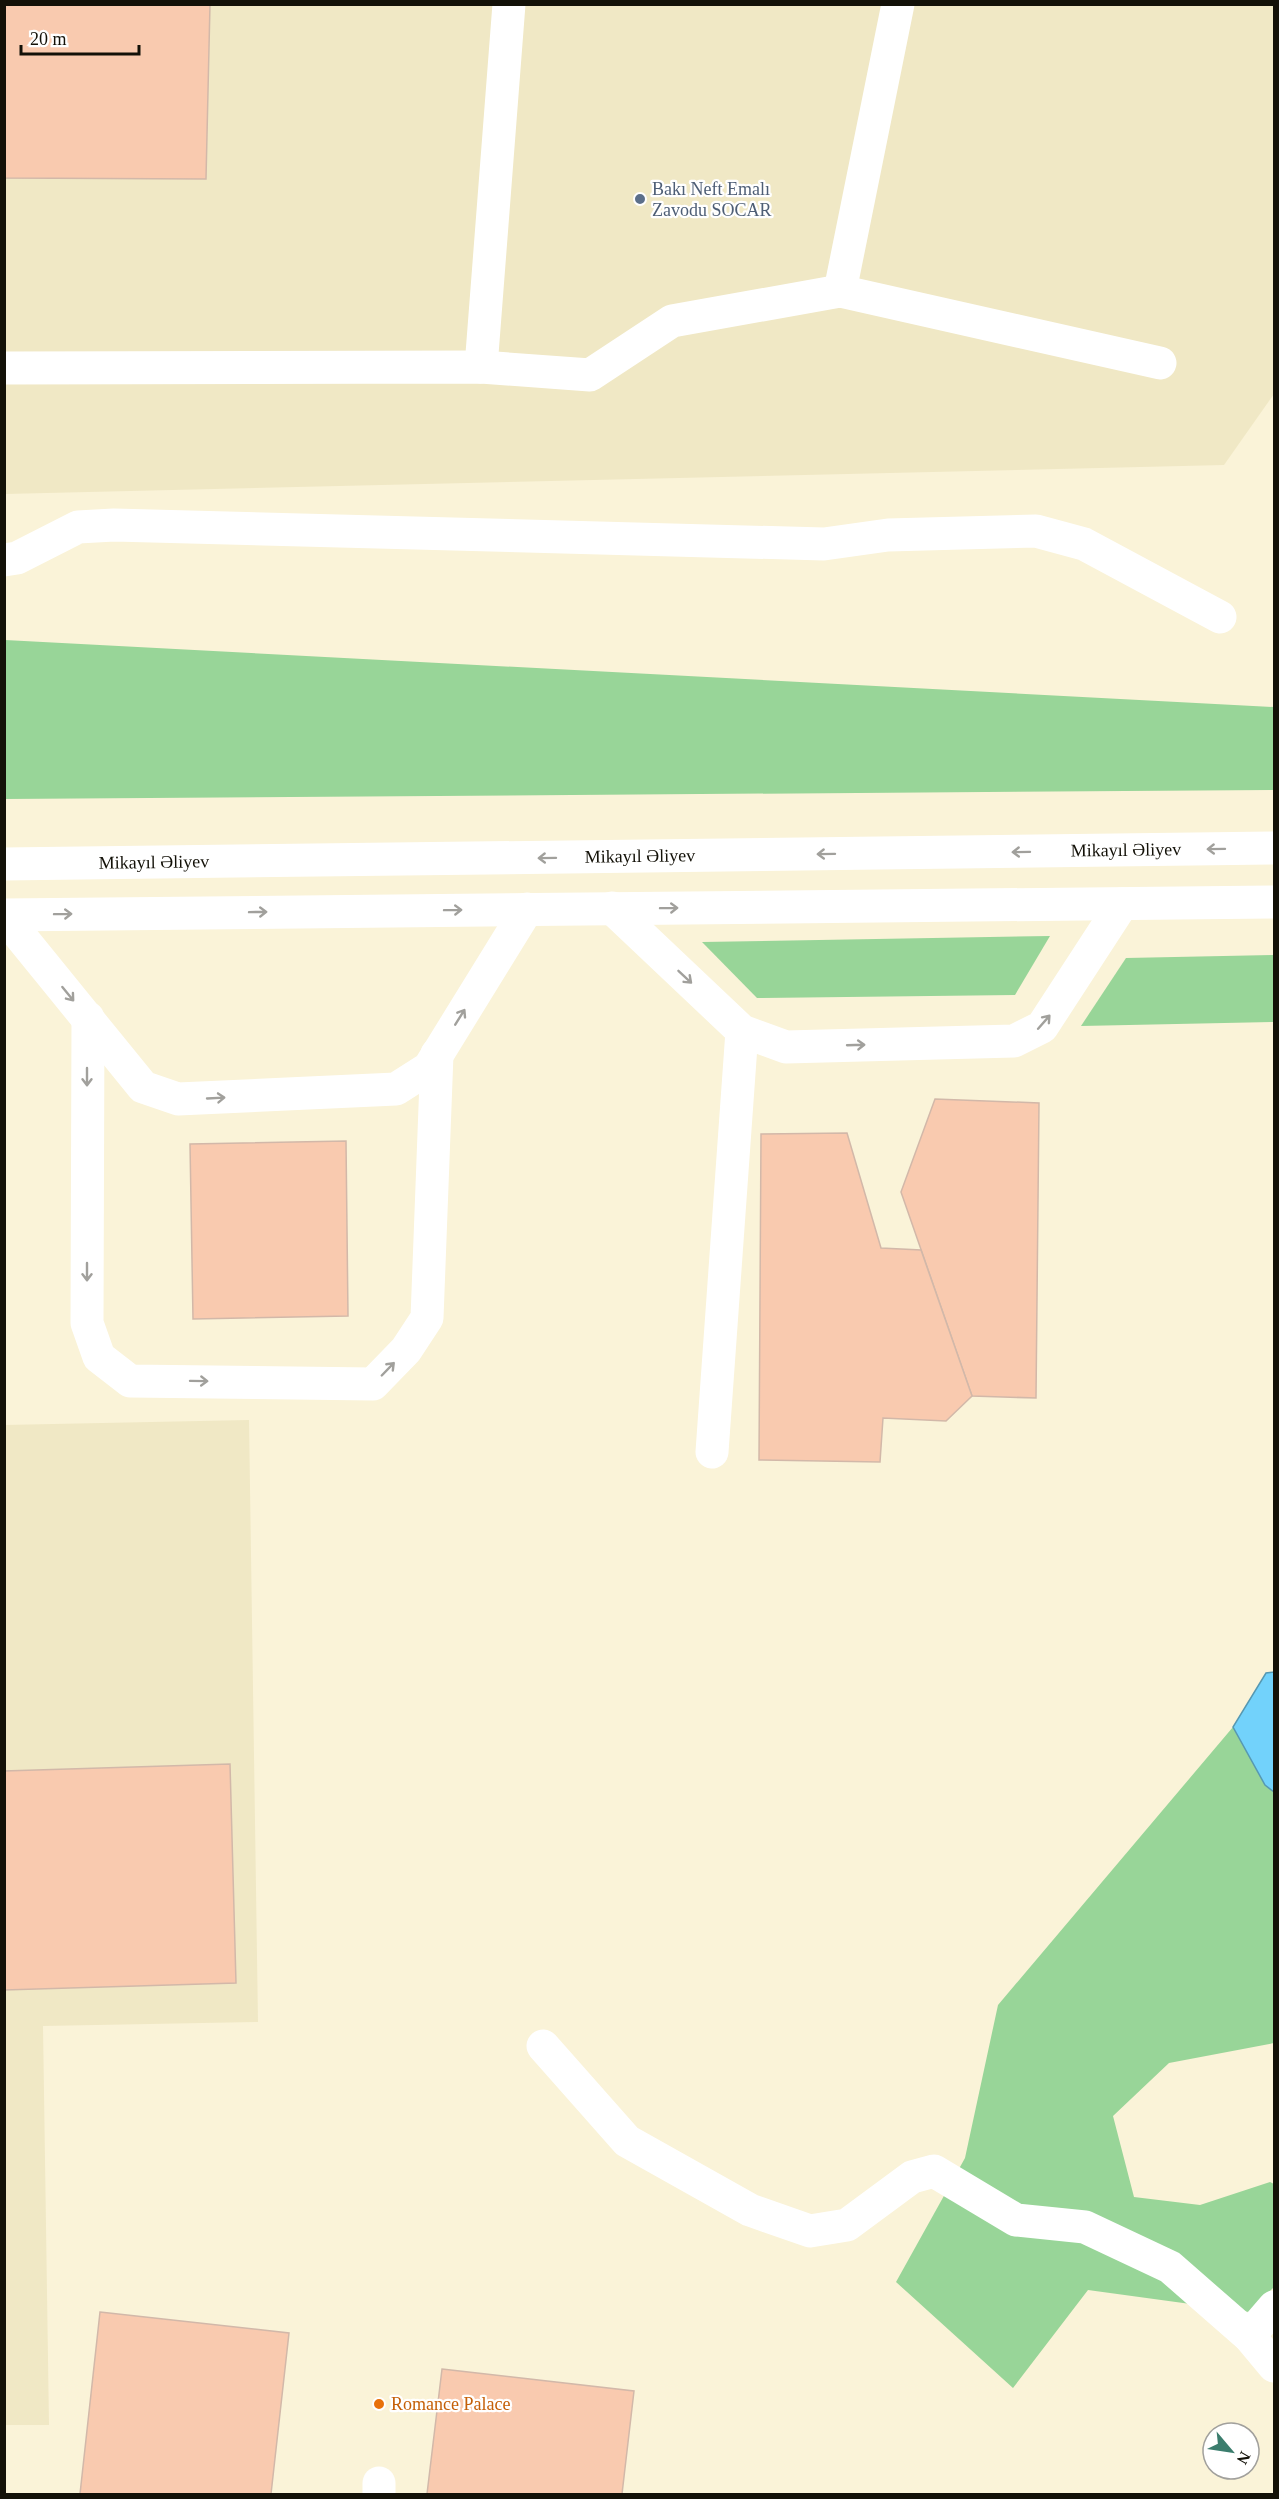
<svg xmlns="http://www.w3.org/2000/svg" width="1279" height="2499" font-family="'Times New Roman',serif">
  <style>
    .built { fill: #f0e8c5 }
    .green { fill: #98d598 }
    .water { fill: #72d2fb; stroke: #5698b2; stroke-width: 1.5 }
    .building { fill: #f9caaf; stroke: #d2b8a9; stroke-width: 1.5 }
    .lines { fill: none; stroke-linecap: round; stroke-linejoin: round }
    .minor { stroke: #fff; stroke-width: 33 }
    .major { stroke: #fff; stroke-width: 33 }
    .oneway { stroke: #a1a09c }
    .service-dot { fill: #5c6f8a; stroke: #fff; stroke-width: 2 }
    .food-dot { fill: #e8710a; stroke: #fff; stroke-width: 2 }
    .labels { text-anchor: middle; stroke-width: 4.5; stroke-linejoin: round; paint-order: stroke }
    .service-label { font-size: 18px; fill: #4e5e75; stroke: #fff; text-anchor: start }
    .street-label { font-size: 18px; fill: #131108; stroke: #fff }
    .food-label { font-size: 18px; fill: #c56008; stroke: #fff; text-anchor: start }
  </style>
  <rect width="100%" height="100%" fill="#faf3d8"/>
  <g class="built">
    <polygon points="4,5 1274,5 1274,394 1224,465 5,494"/>
    <polygon points="249,1420 258,2022 43,2026 49,2425 4,2425 4,1425"/>
  </g>
  <g class="green">
    <polygon points="5,640 1274,707 1274,790 5,799"/>
    <polygon points="1050,936 1015,995 757,998 702,942"/>
    <polygon points="1274,955 1274,1022 1081,1026 1126,958"/>
    <polygon points="1233,1727 1265,1785 1274,1792 1274,2043 1169,2063 1113,2116 1134,2197 1200,2205 1270,2182 1274,2184 1274,2287 1249,2312 1088,2290 1013,2388 896,2282 965,2158 998,2005"/>
  </g>
  <polygon class="water" points="1274,1672 1274,1792 1265,1785 1233,1727 1266,1673"/>
  <g class="building">
    <polygon points="4,4 210,4 206,179 4,178"/>
    <polygon points="935,1099 1039,1103 1036,1398 972,1396 901,1192"/>
    <polygon points="847,1133 881,1248 921,1250 972,1396 946,1421 883,1418 880,1462 759,1460 761,1134"/>
    <polygon points="346,1141 348,1316 193,1319 190,1144"/>
    <polygon points="230,1764 236,1983 4,1990 4,1771"/>
    <polygon points="100,2312 289,2333 271,2494 80,2494"/>
    <polygon points="442,2369 634,2391 622,2494 427,2494"/>
  </g>
  <g class="lines">
    <g class="minor">
      <polyline points="840,291 898,4"/>
      <polyline points="481,367 509,4"/>
      <polyline points="4,368 481,367 590,375 672,321 840,291 1160,363"/>
      <polyline points="4,560 17,558 78,527 114,525 824,544 888,535 1036,531 1084,544 1220,617"/>
      <polyline points="612,908 742,1031 786,1047 1014,1041 1042,1027 1122,904"/>
      <polyline points="4,916 143,1087 178,1099 396,1089 429,1068 527,909"/>
      <polyline points="88,1018 87,1323 99,1357 130,1381 373,1384 406,1350 427,1318 437,1054"/>
      <polyline points="712,1452 742,1031"/>
      <polyline points="543,2046 627,2141 750,2210 810,2231 847,2225 912,2177 934,2171 1016,2220 1085,2227 1170,2267 1249,2336"/>
      <polyline points="1274,2307 1249,2336 1274,2366"/>
      <polyline points="379,2494 379,2483"/>
    </g>
    <g class="major">
      <path id="s1" d="M4 864 1274 848"/>
      <polyline points="4,915 1274,902"/>
    </g>
  </g>
  <defs><path id="oneway-shaft" d="M-6 0H5M1.5-3L5.5 0L1.5 3" fill="none" stroke-width="1.6" stroke-linecap="round" stroke-linejoin="round" transform="scale(1.5)"/></defs>
  <g class="oneway">
    <use href="#oneway-shaft" transform="translate(1216 849) rotate(179)"/>
    <use href="#oneway-shaft" transform="translate(1021 852) rotate(179)"/>
    <use href="#oneway-shaft" transform="translate(826 854) rotate(179)"/>
    <use href="#oneway-shaft" transform="translate(547 858) rotate(179)"/>
    <use href="#oneway-shaft" transform="translate(669 908) rotate(-1)"/>
    <use href="#oneway-shaft" transform="translate(453 910) rotate(-1)"/>
    <use href="#oneway-shaft" transform="translate(258 912) rotate(-1)"/>
    <use href="#oneway-shaft" transform="translate(63 914) rotate(-1)"/>
    <use href="#oneway-shaft" transform="translate(685 977) rotate(43)"/>
    <use href="#oneway-shaft" transform="translate(68 994) rotate(51)"/>
    <use href="#oneway-shaft" transform="translate(460 1017) rotate(-58)"/>
    <use href="#oneway-shaft" transform="translate(1044 1022) rotate(-49)"/>
    <use href="#oneway-shaft" transform="translate(856 1045) rotate(-2)"/>
    <use href="#oneway-shaft" transform="translate(87 1077) rotate(90)"/>
    <use href="#oneway-shaft" transform="translate(216 1098) rotate(-3)"/>
    <use href="#oneway-shaft" transform="translate(87 1272) rotate(90)"/>
    <use href="#oneway-shaft" transform="translate(388 1369) rotate(-46)"/>
    <use href="#oneway-shaft" transform="translate(199 1381) rotate(1)"/>
  </g>
  <circle class="service-dot" cx="640" cy="199" r="6"/>
  <circle class="food-dot" cx="379" cy="2404" r="6"/>
  <g class="labels">
    <g class="service-label">
      <text x="652" y="195">Bakı Neft Emalı<tspan x="652" dy="21">Zavodu SOCAR</tspan></text>
    </g>
    <g class="street-label">
      <text dy="6" stroke="none"><textPath href="#s1" startOffset="1122">Mikayıl Əliyev</textPath></text>
      <text dy="6" stroke="none"><textPath href="#s1" startOffset="636">Mikayıl Əliyev</textPath></text>
      <text dy="6" stroke="none"><textPath href="#s1" startOffset="150">Mikayıl Əliyev</textPath></text>
    </g>
    <g class="food-label">
      <text x="391" y="2410">Romance Palace</text>
    </g>
  </g>
  <rect width="1279" height="2499" fill="none" stroke="#131108" stroke-width="12"/>
  <g transform="translate(1231 2451) rotate(119)"><circle r="28" fill="#ffffff" stroke="#a1a09c" stroke-width="1.5"/>
  <path d="M0-4.5L10 22L0 15L-10 22Z" fill="#3b7d6d"/>
  <text y="-9" font-size="16" font-weight="bold" text-anchor="middle" fill="#131108">N</text>
  </g>
  <path d="M21 45v9h118v-9" fill="none" stroke="#131108" stroke-width="3"/>
  <text x="30" y="45" font-size="18" fill="#131108" stroke="#ffffff" stroke-width="4.5" paint-order="stroke">20 m</text>
</svg>
